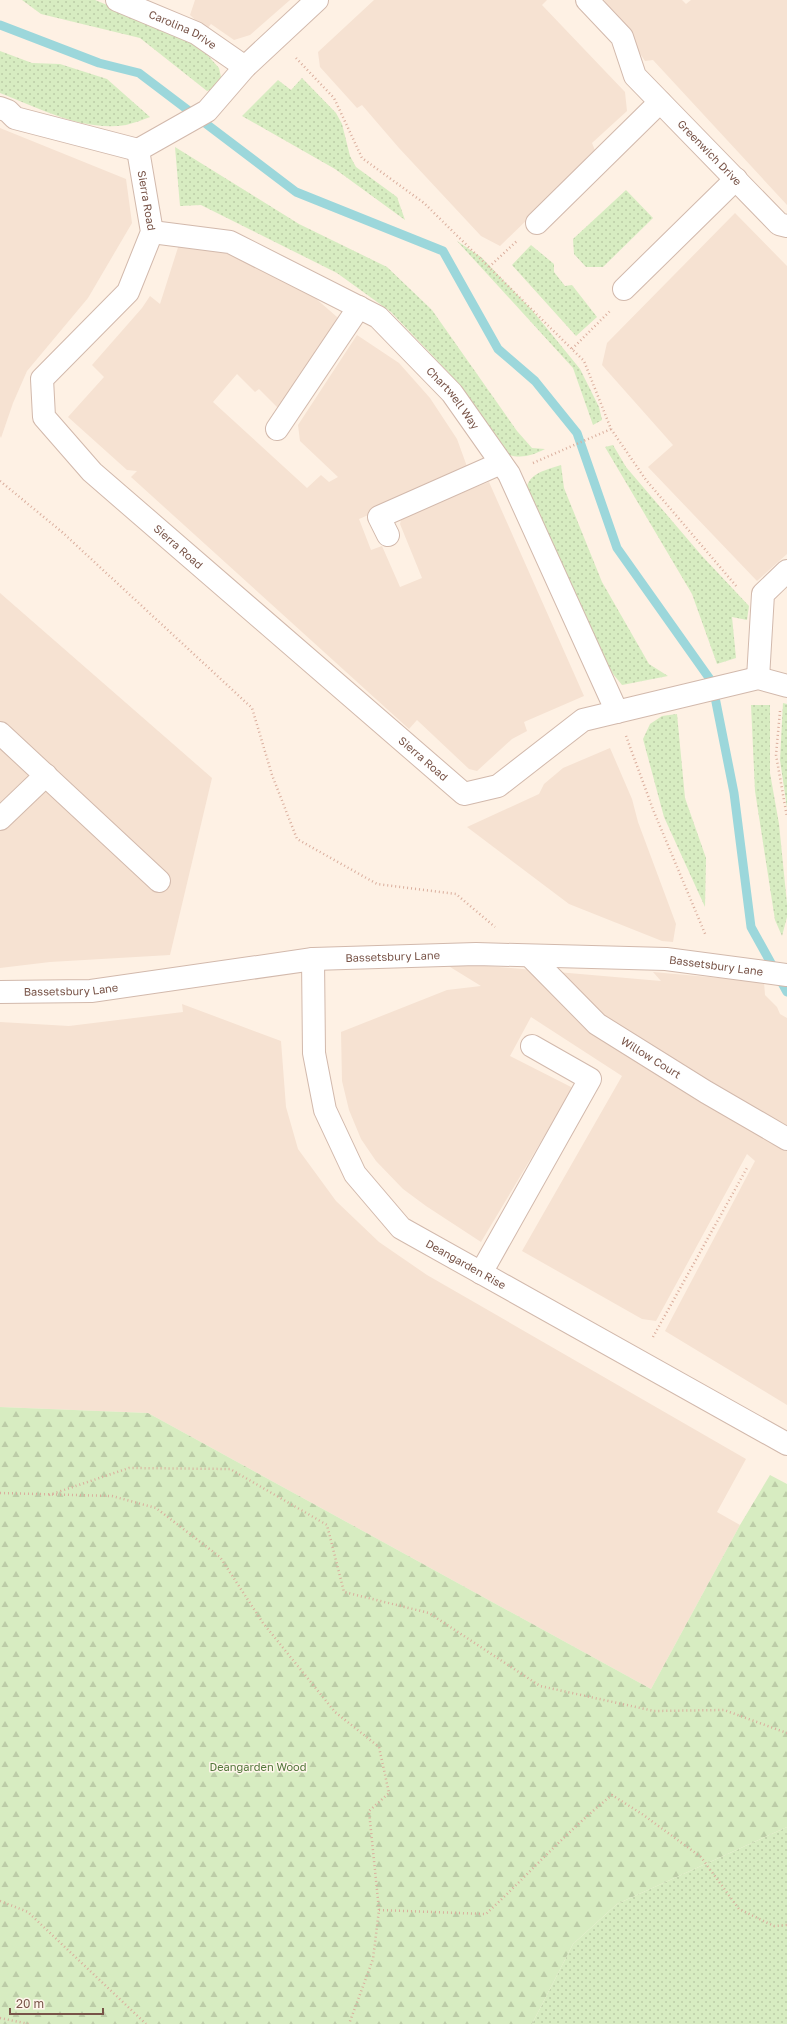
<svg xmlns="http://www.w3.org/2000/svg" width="787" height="2024" font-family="'Golos Text',sans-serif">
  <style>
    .residential { fill: #f6e2d2 }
    .grass { fill: url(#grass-dots) }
    .forest { fill: url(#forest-firs) }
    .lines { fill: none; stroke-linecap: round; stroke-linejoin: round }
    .stream { stroke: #9cd7db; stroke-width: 9 }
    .minor-casing { stroke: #d2b9ac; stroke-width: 24 }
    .path { stroke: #daae9d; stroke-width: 2.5; stroke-dasharray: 1 3; stroke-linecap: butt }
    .minor { stroke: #fff; stroke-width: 22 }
    .labels { text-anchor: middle; stroke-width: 3; stroke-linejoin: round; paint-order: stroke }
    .street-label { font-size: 11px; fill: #785448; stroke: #fff5eb }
    .park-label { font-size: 11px; fill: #54783c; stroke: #fff5eb }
  </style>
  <defs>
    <pattern id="grass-dots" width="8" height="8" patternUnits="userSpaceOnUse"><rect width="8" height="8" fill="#d7ecc1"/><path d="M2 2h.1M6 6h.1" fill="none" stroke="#bccca7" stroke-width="1.8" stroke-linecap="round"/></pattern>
    <pattern id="forest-firs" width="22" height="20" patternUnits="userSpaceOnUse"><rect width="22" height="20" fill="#d7ecc1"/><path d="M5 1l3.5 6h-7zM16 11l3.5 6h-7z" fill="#bccca7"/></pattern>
  </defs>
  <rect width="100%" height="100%" fill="#fef1e4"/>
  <g class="residential">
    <polygon points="195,0 290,0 250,35 234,40 211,24 206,30 190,15"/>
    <polygon points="374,0 547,0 542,5 625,92 627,111 592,143 596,153 500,246 481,236 399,148 362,105 357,108 320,67 318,52"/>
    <polygon points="604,0 682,0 686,4 691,0 787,0 787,205 653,60 645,61"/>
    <polygon points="0,128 126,179 132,223 88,298 27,371 13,403 1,438 0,436"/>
    <polygon points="735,213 787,266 787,554 757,581 648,467 673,445 602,365 607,343"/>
    <polygon points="181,238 248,261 299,284 344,323 290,404 277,407 259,389 255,392 237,374 213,402 307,488 321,475 329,482 338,477 300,441 298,425 357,335 399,363 430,398 457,439 469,472 359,519 371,550 382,546 400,587 422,578 400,524 402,516 489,482 584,696 524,722 527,731 512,739 477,771 469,769 417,720 409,729 131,477 137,471 127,470 68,417 104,377 92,365 142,308 150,296 160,304"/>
    <polygon points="0,593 212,778 170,955 50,962 0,968"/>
    <polygon points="610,748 632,799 638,822 676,924 673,942 662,941 569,904 467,827 539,794 544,784 563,768"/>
    <polygon points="442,962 661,981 653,972 764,982 765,995 777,1007 780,1014 787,1018 787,1405 665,1331 755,1161 747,1154 656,1321 642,1319 522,1251 622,1076 531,1017 510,1056 573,1088 481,1242 426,1206 403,1189 376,1161 361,1139 349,1110 342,1081 341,1032 447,990 481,986"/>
    <polygon points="182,1004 281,1041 286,1107 298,1149 336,1201 379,1242 427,1275 746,1459 717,1512 740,1525 651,1689 148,1413 0,1407 0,1022 69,1026 183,1012"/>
  </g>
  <g class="grass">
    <polygon points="22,0 95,0 195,41 219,68 221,77 218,88 207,91 140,38 41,14"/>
    <path d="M0 51 32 63 60 64 107 79 150 117C142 120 134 123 126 125 83 132 39 108 0 93Z"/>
    <polygon points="302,78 336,113 342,124 350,156 356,167 397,197 405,220 335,169 242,116 278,80 291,90"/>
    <path d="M175 147 299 224 387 267 432 310 517 431 532 448 545 449C531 456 521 459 506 454L450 374 391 312 337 273 201 205 180 206Z"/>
    <polygon points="626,190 653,218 603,267 586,267 574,254 573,239"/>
    <polygon points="457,241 481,257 532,310 580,369 599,407 602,420 593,425 573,368"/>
    <polygon points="531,245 554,264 554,272 565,286 572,285 597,317 576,336 512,265"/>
    <polygon points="613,445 626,467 702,556 749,606 747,620 732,617 736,658 717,664 692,594 605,447"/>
    <path d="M561 465 564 488 602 582 649 664 668 676 622 685 613 674 555 563 526 494C526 473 544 471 561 465Z"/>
    <polygon points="783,703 787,704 787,808 780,760"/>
    <polygon points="751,705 770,705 770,773 779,824 787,904 787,917 782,936 775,920 755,791"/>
    <polygon points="677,714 685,798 706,858 705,907 664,817 643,739 650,724 662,716"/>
    <polygon points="787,1827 787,2024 532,2024 573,1944 617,1904"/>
  </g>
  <polygon class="forest" points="0,1407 148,1413 651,1689 740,1525 770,1475 787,1484 787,1827 617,1904 573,1944 532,2024 0,2024"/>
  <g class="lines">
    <polyline class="stream" points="0,25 99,63 139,73 296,192 443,251 498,349 535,381 577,433 617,548 712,682 734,793 751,927 787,992"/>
    <g class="minor-casing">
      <g id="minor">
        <path id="s1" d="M117 0 196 33 245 67"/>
        <path id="s2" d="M317 0 245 67 207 111 138 150 152 232 128 292 42 379 44 417 92 472 464 794 498 786 583 720 758 678 787 686"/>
        <path id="s3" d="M587 0 622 37 635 76 779 224 787 226"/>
        <polyline points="0,108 8,111 15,118 138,150"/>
        <polyline points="537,223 660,102"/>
        <path id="s4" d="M152 232 230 242 378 317 452 393 509 474 617 712"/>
        <polyline points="624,289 736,179"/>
        <polyline points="277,429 359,307"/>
        <polyline points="388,535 379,517 501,463"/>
        <polyline points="758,678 763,594 787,571"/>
        <polyline points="0,733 159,881"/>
        <polyline points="0,819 46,775"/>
        <path id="s5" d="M530 956 597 1024 706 1092 787 1139"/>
        <path id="s6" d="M313 959 314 1053 325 1110 355 1174 401 1228 787 1444"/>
        <path id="s7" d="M0 992 91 991 313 959 476 954 666 959 787 975"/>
        <polyline points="481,1273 590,1079 532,1046"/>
      </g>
    </g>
    <g class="path">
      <polyline points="296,58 334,98 362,158 424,203 584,361 611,429 646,480 737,587"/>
      <polyline points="489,267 518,240"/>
      <polyline points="572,349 610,311"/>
      <polyline points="533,463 611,429"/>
      <polyline points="0,481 62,532 252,708 272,775 297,839 377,884 456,894 495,927"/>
      <polyline points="780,711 776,755 787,817"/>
      <polyline points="626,736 654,812 706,936"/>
      <polyline points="653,1337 748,1166"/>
      <polyline points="0,1493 112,1496 156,1508 220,1557 263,1623 335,1712 379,1747 389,1793 369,1811 379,1910 373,1959 349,2024"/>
      <polyline points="49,1495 129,1468 230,1469 327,1525 344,1592 429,1613 540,1686 654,1711 724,1710 787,1733"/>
      <polyline points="0,1901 28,1912 146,2024"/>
      <path d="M379 1910 486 1914C528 1875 567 1831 612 1795L642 1814 701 1857 739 1909 774 1926 787 1925"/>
      <polyline points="0,2018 29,2024"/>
    </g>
    <use href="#minor" class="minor"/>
  </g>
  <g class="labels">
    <g class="street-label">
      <text dy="4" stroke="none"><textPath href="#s1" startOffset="72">Carolina Drive</textPath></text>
      <text dy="4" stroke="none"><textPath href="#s3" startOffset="199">Greenwich Drive</textPath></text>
      <text dy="4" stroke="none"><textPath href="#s2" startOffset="287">Sierra Road</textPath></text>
      <text dy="4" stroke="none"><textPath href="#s4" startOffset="355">Chartwell Way</textPath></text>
      <text dy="4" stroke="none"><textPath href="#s2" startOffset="731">Sierra Road</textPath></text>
      <text dy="4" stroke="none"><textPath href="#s2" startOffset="1055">Sierra Road</textPath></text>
      <text dy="4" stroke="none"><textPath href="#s7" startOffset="395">Bassetsbury Lane</textPath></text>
      <text dy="4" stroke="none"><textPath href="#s7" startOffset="719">Bassetsbury Lane</textPath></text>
      <text dy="4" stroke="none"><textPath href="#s7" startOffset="71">Bassetsbury Lane</textPath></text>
      <text dy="4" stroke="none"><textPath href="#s5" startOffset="159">Willow Court</textPath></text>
      <text dy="4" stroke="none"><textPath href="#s6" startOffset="368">Deangarden Rise</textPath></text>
    </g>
    <g class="park-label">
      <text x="258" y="1771">Deangarden Wood</text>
    </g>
  </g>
  <path d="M10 2008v6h93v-6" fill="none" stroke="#785448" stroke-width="2"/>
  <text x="16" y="2008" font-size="12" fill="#785448" stroke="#fff5eb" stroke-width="3" paint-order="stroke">20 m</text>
</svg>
